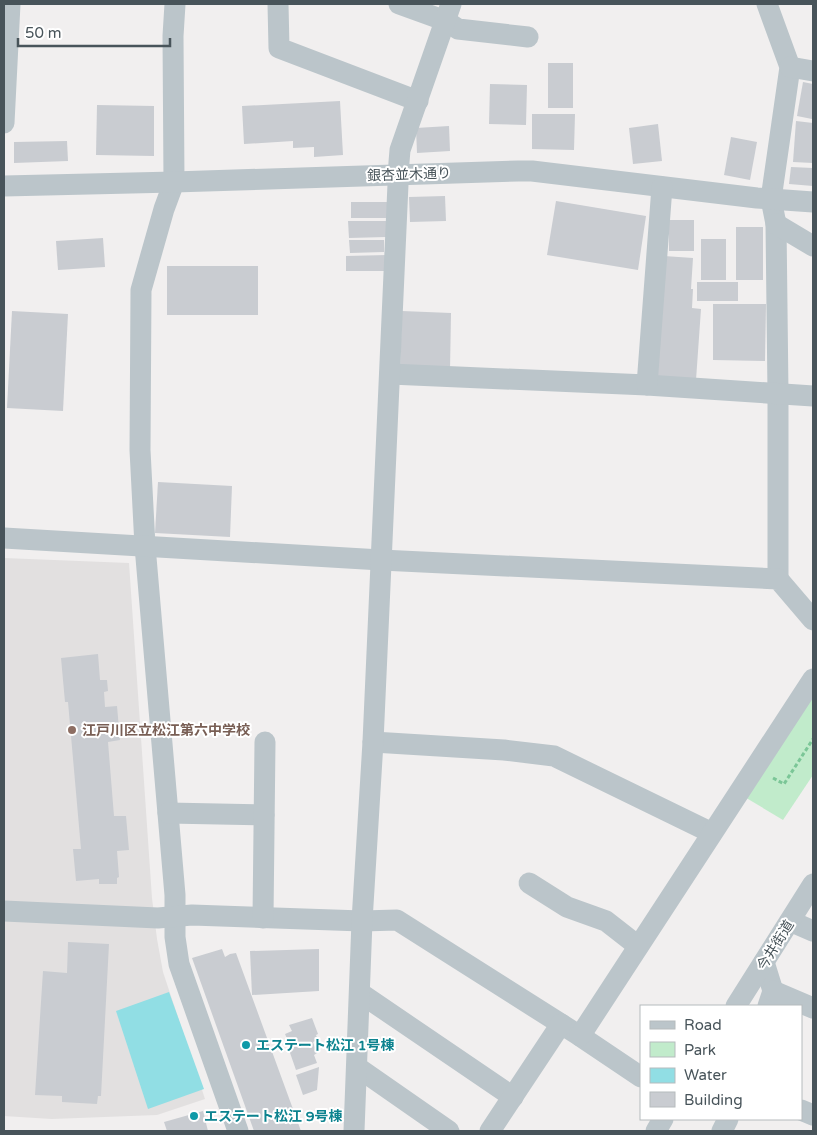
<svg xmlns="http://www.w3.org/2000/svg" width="817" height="1135" font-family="'Varela Round','Noto Sans JP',sans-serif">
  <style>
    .education { fill: #e2e0e0 }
    .green { fill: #c1ebcb }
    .water { fill: #91dee4 }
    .building { fill: #c9ccd1 }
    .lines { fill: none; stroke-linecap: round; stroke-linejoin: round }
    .path { stroke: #7bc697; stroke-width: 3; stroke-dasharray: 4 2.5; stroke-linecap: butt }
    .minor { stroke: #bbc5ca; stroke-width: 21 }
    .education-dot { fill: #8d6e63; stroke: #fff; stroke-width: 2 }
    .culture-dot { fill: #0f9aa8; stroke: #fff; stroke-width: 2 }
    .labels { text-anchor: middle; stroke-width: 4; stroke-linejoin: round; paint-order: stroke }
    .street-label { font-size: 14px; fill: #48545a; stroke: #fff }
    .education-label { font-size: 14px; font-weight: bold; fill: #785e54; stroke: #fff; text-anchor: start }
    .culture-label { font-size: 14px; font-weight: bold; fill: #0d838f; stroke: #fff; text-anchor: start }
  </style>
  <rect width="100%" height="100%" fill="#f1efef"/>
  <polygon class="education" points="4,558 129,563 152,898 157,939 163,972 205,1099 157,1115 52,1119 4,1116"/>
  <polygon class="green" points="813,692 813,775 783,820 743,796"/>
  <polygon class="water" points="169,992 204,1089 148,1109 116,1011"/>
  <g class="building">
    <rect x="548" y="63" width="25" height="45"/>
    <polygon points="803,82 813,84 813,111 812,119 797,116"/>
    <polygon points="490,84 527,85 526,125 489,124"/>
    <polygon points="340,101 343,155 314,157 314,147 293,148 293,141 244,144 242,106"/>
    <polygon points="97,105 154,106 154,156 96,155"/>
    <polygon points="532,114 575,114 574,150 532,149"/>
    <polygon points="796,121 813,123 813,163 793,162"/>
    <polygon points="658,124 662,161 633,164 629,128"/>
    <polygon points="449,126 450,151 417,153 416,128"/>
    <polygon points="731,137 757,142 750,180 724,175"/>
    <polygon points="67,141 68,161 14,163 14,142"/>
    <polygon points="791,167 813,168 813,186 789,184"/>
    <polygon points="445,196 446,221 410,222 409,197"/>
    <polygon points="556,201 646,216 638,270 547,255"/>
    <rect x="351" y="202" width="39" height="16"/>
    <rect x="669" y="220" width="25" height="31"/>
    <polygon points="348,221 386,221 386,237 349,238"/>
    <rect x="736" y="227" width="27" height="53"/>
    <polygon points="103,238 105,267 58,270 56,241"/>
    <rect x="701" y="239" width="25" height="41"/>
    <polygon points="349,240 384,240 384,252 350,253"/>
    <polygon points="387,255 387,271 346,271 346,256"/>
    <polygon points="664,256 693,258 691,289 693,289 692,308 701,309 696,380 656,378"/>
    <rect x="167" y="266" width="91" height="49"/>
    <rect x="697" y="282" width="41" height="19"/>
    <polygon points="713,304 766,304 765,361 713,360"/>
    <polygon points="12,311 68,314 63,411 7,408"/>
    <polygon points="402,311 451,313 450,370 400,369"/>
    <polygon points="158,482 232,486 230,537 155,533"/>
    <polygon points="98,654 100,680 107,680 108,691 104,692 105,707 117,706 120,740 108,742 114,816 126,816 129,850 117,851 119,877 117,878 117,884 99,884 99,879 76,881 73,849 81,849 68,702 65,702 61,658"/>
    <polygon points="68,942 109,944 101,1096 98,1096 97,1104 62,1102 62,1096 35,1095 43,971 67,973"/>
    <polygon points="222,949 225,957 230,954 236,953 301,1131 254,1131 192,958"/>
    <polygon points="319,949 319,991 252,995 250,951"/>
    <polygon points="312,1018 318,1034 316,1035 318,1040 313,1042 317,1053 314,1055 317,1063 296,1070 289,1050 293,1048 291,1043 289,1043 285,1034 292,1031 289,1025"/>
    <polygon points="319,1067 317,1090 303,1095 296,1075"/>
    <polygon points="203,1111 208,1131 167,1131 164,1122"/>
  </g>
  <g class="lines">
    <polyline class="path" points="773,778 784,784 813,739"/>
    <g class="minor">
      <polyline points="175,4 173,36 174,182 164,209 141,290 140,450 145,546 175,895 175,937 179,964 238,1131"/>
      <polyline points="278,4 279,48 418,101"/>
      <polyline points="399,4 446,21 458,29 528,37"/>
      <polyline points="767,4 790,67 771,199 776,224 778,393 778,579"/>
      <polyline points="790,67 813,71"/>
      <polyline points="4,123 10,4"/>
      <polyline points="4,186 174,182 518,171 532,171 757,198 813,202"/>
      <polyline points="776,224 813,246"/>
      <polyline points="390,374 647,385 813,396"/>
      <polyline points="647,385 662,187"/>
      <polyline points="4,538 381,560 778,579 813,620"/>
      <polyline points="373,742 504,750 554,756 712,833"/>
      <polyline points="168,813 264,815"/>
      <polyline points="529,883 567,907 606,921 638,946"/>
      <polyline points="4,911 158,918 192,915 362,921 397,920 580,1036 641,1077"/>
      <polyline points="263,918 265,742"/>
      <polyline points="790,921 813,931"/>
      <polyline points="764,962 773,991 768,1006"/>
      <polyline points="773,991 813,1008"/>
      <polyline points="360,993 513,1097"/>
      <polyline points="736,1006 813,884"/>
      <polyline points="580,1036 813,679"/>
      <polyline points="357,1067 449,1131"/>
      <polyline points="801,1110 813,1115"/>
      <polyline points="354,1131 362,921 373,742 399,162 400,150 451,4"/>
      <polyline points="490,1131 561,1024"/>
      <polyline points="656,1131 663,1119"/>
      <polyline points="722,1131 728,1119"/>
    </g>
  </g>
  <circle class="education-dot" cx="72" cy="730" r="5"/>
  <g class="culture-dot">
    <circle cx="246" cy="1045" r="5"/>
    <circle cx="194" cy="1116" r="5"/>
  </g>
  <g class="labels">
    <g class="street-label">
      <text transform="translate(409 174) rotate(-2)" y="5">銀杏並木通り</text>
      <text transform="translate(775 945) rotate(-58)" y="5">今井街道</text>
    </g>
    <g class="education-label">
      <text x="82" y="735">江戸川区立松江第六中学校</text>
    </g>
    <g class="culture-label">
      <text x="256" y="1050">エステート松江 1号棟</text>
      <text x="204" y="1121">エステート松江 9号棟</text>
    </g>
  </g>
  <rect width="817" height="1135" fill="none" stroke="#48545a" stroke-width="10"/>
  <rect x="640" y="1005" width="162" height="115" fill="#ffffff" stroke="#b6bbbd"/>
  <rect x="650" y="1021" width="25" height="8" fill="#bbc5ca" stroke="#b6bbbd"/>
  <text x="684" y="1030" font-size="15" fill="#48545a">Road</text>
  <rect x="650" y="1042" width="25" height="15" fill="#c1ebcb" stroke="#b6bbbd"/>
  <text x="684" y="1055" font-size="15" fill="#48545a">Park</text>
  <rect x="650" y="1068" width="25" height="15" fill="#91dee4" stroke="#b6bbbd"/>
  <text x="684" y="1080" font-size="15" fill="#48545a">Water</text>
  <rect x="650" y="1092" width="25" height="15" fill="#c9ccd1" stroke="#b6bbbd"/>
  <text x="684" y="1105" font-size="15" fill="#48545a">Building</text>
  <path d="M18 38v8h152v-8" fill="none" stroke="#48545a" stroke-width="2.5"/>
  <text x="25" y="38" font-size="15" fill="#48545a" stroke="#ffffff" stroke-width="4" paint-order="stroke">50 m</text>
</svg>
